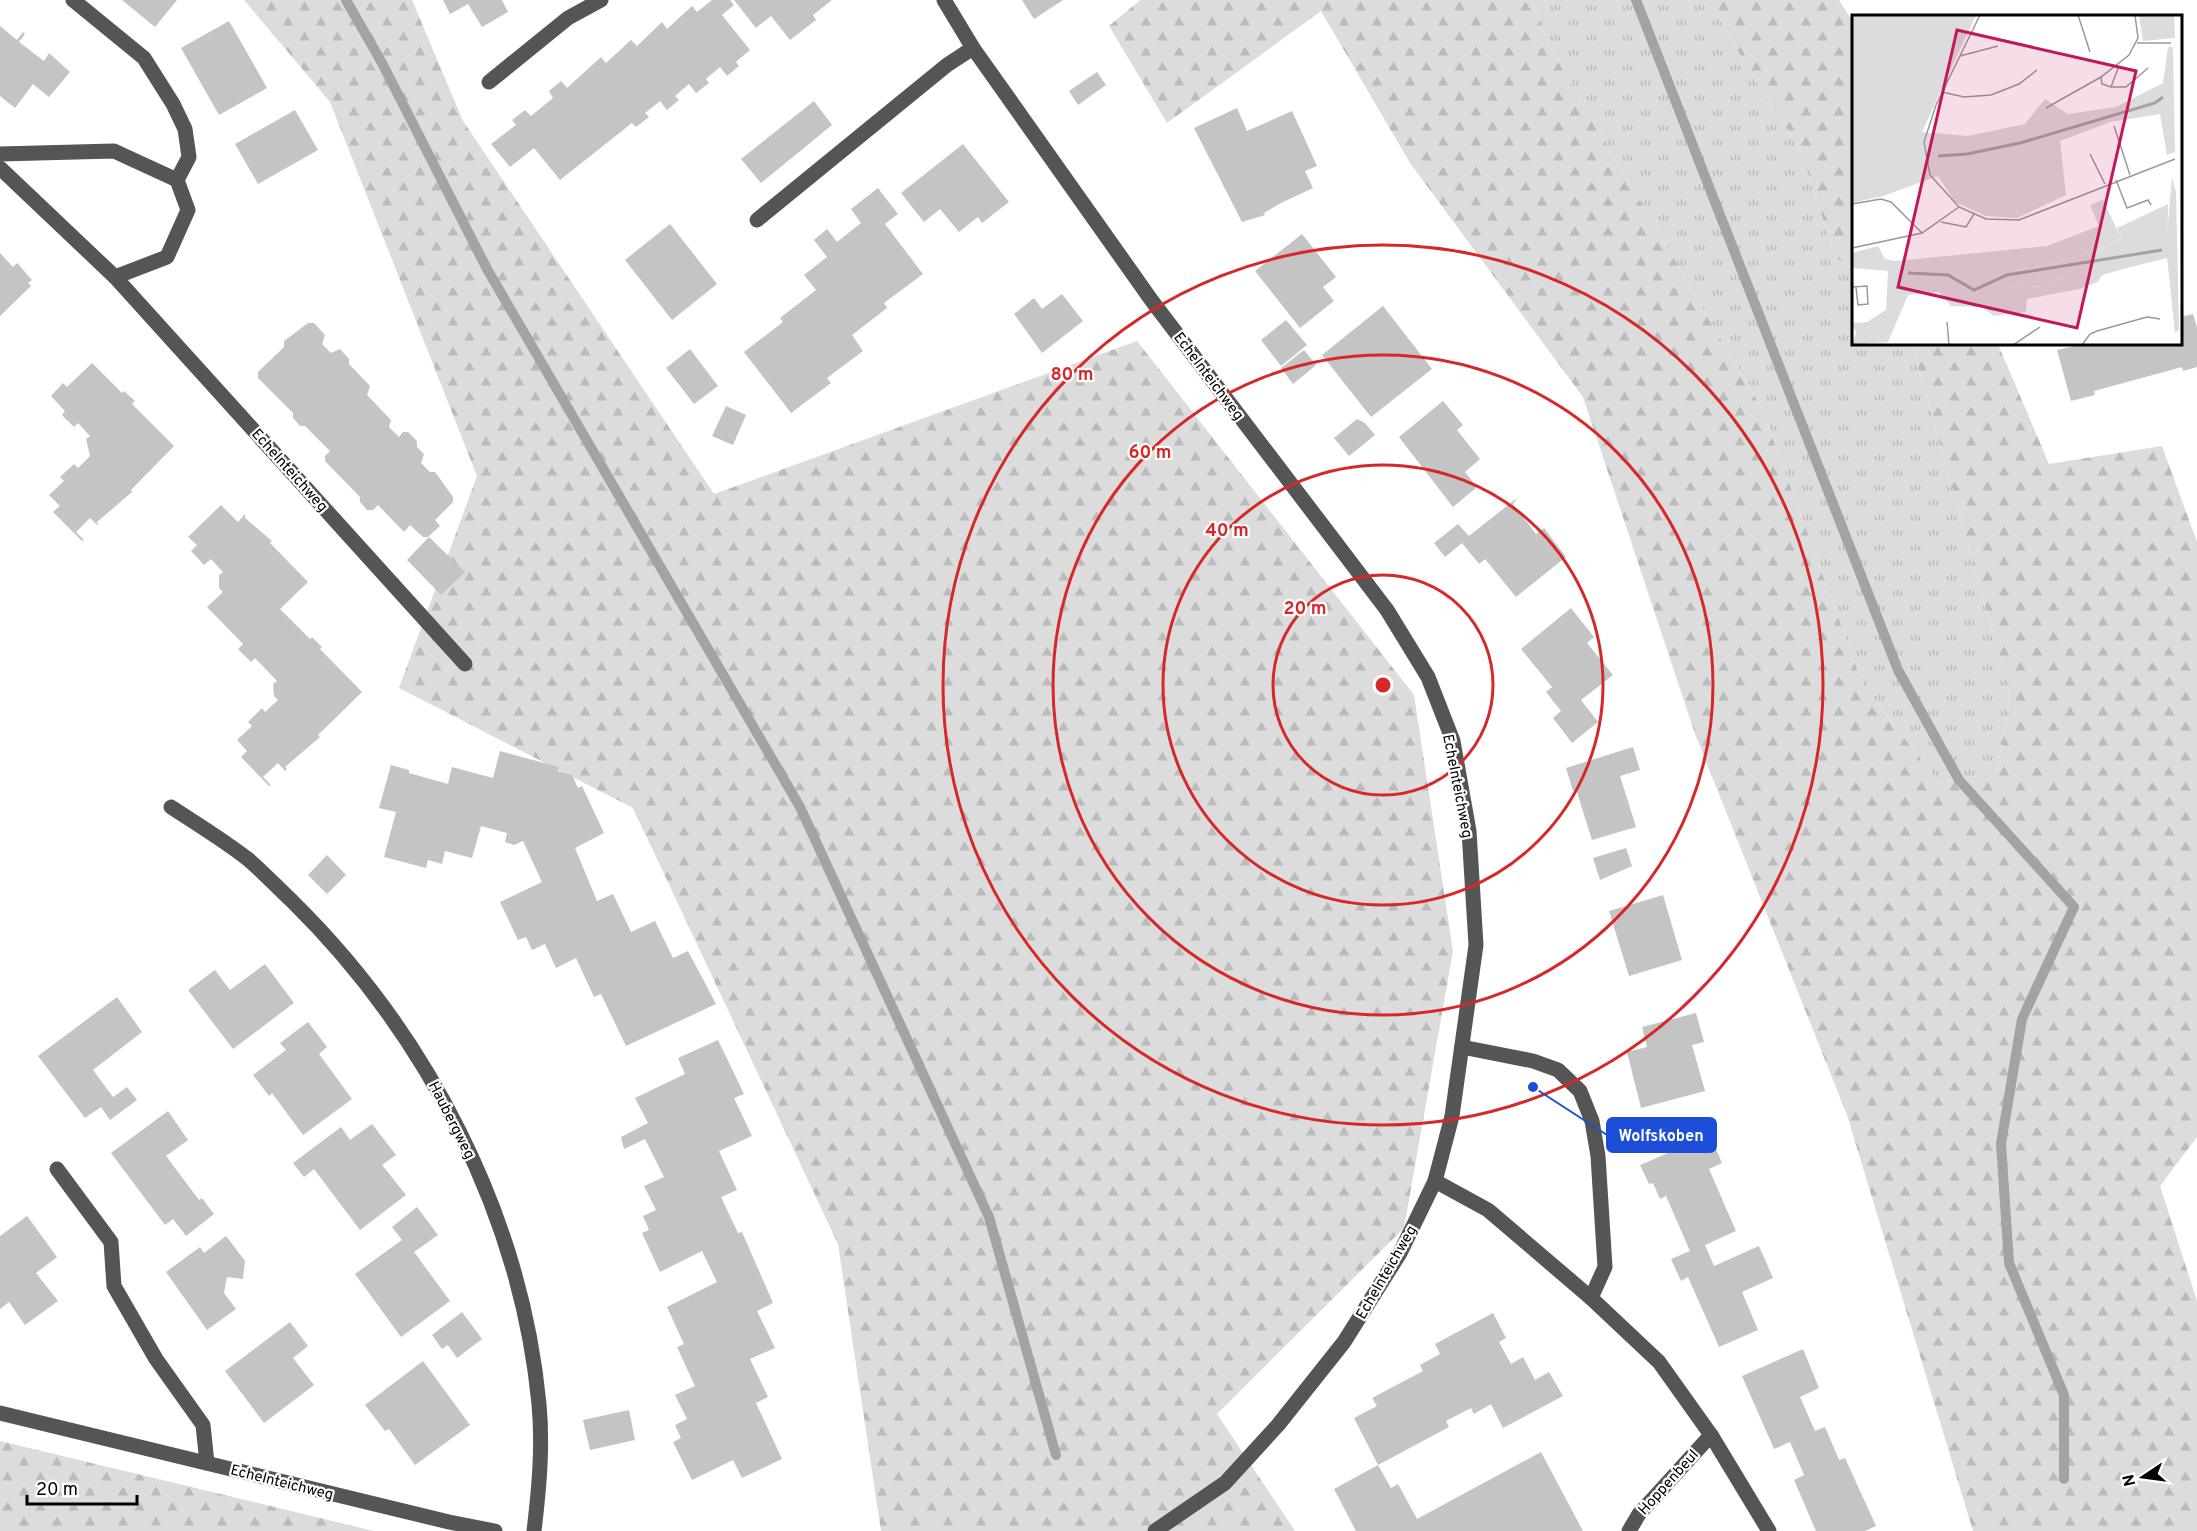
<svg xmlns="http://www.w3.org/2000/svg" width="2197" height="1531" font-family="Overpass,sans-serif">
  <style>
    .grass { fill: url(#grass-tufts) }
    .forest { fill: url(#forest-firs) }
    .lines { fill: none; stroke-linecap: round; stroke-linejoin: round }
    .stream { stroke: #a3a3a3; stroke-width: 10 }
    .building { fill: #c4c4c4 }
    .minor { stroke: #555; stroke-width: 15 }
    .ring { fill: none; stroke: #d62828; stroke-width: 3 }
    .labels { text-anchor: middle; stroke-width: 4.5; stroke-linejoin: round; paint-order: stroke }
    .street-label { font-size: 15px; fill: #000; stroke: #fff }
    .inset-river { fill: none; stroke: #a3a3a3; stroke-width: 3 }
    .inset-road { fill: none; stroke: #999; stroke-width: 1.5 }
    .view { fill: #c2185b; fill-opacity: 0.15; stroke: #c2185b; stroke-width: 3 }
    .inset-edge { fill: none; stroke: #000; stroke-width: 3 }
    .centre { fill: #d62828; stroke: #fff; stroke-width: 3 }
    .ring-label { font-size: 18px; text-anchor: middle; font-weight: bold; fill: #d62828; stroke: #fff; stroke-width: 4.5; stroke-linejoin: round; paint-order: stroke }
    .leader { fill: none; stroke: #1d4ed8; stroke-width: 2 }
    .callout-dot { fill: #1d4ed8; stroke: #fff; stroke-width: 2 }
    .callout { fill: #1d4ed8; stroke: #1d4ed8; stroke-width: 2 }
    .callout-label { font-size: 16px; text-anchor: middle; font-weight: bold; fill: #fff }
  </style>
  <defs>
    <pattern id="grass-tufts" width="24" height="20" patternUnits="userSpaceOnUse" patternTransform="scale(1.5)"><rect width="24" height="20" fill="#dcdcdc"/><path d="M3 7l-1-3M5 7V3M7 7l1-3M15 17l-1-3M17 17v-4M19 17l1-3" fill="none" stroke="#bbb"/></pattern>
    <pattern id="forest-firs" width="22" height="20" patternUnits="userSpaceOnUse" patternTransform="scale(1.5)"><rect width="22" height="20" fill="#dcdcdc"/><path d="M5 1l3.5 6h-7zM16 11l3.5 6h-7z" fill="#bbb"/></pattern>
  </defs>
  <rect width="100%" height="100%" fill="#fff"/>
  <polygon class="grass" points="1531,0 1710,0 1744,62 1801,151 1835,257 1853,269 1854,344 1912,344 2010,695 1997,772 1939,783 1863,685 1762,409 1549,46"/>
  <g class="forest">
    <polygon points="244,0 412,0 463,121 714,494 1137,341 1414,695 1453,951 1404,1228 1217,1414 1295,1531 881,1531 838,1244 633,808 399,688 477,476 330,102"/>
    <polygon points="1140,0 1531,0 1549,46 1762,409 1863,685 1939,783 1997,772 2010,695 1912,344 1998,344 2049,464 2162,446 2197,542 2197,1137 2160,1186 2197,1301 2197,1531 1973,1531 1847,1115 1695,734 1583,397 1410,163 1321,11 1167,123 1109,26"/>
    <polygon points="1710,0 1839,0 1853,22 1853,269 1835,257 1801,151 1744,62"/>
    <polygon points="0,1441 374,1531 0,1531"/>
  </g>
  <g class="lines">
    <g class="stream">
      <polyline points="346,0 382,63 487,269 800,807 989,1217 1056,1455"/>
      <polyline points="1636,0 1898,670 1959,780 2074,907 2022,1019 2001,1144 2009,1263 2064,1395 2064,1479"/>
    </g>
  </g>
  <g class="building">
    <polygon points="122,0 177,0 155,27"/>
    <polygon points="443,0 502,0 508,12 482,27 468,4 450,14"/>
    <polygon points="712,0 730,0 734,5 722,15 750,50 736,62 739,66 727,76 720,67 706,79 709,83 696,93 689,84 675,96 679,100 667,110 660,101 645,113 649,117 636,127 632,123 560,180 534,148 510,167 491,144 516,125 512,120 525,110 531,116 553,98 549,91 561,81 567,88 601,57 606,63 631,40 637,46 662,22 667,29 692,6 697,12"/>
    <polygon points="734,0 832,0 813,15 816,20 790,40 771,16 756,28"/>
    <polygon points="1022,0 1063,0 1034,19"/>
    <polygon points="229,21 267,88 219,115 181,48"/>
    <polygon points="0,26 17,40 23,32 25,34 19,42 44,61 49,53 70,72 49,97 33,84 15,108 0,96"/>
    <polygon points="1097,72 1106,85 1078,105 1069,91"/>
    <polygon points="814,101 832,125 761,183 741,159"/>
    <polygon points="1237,108 1247,131 1292,111 1317,166 1305,171 1313,188 1279,204 1264,213 1265,215 1242,222 1194,128"/>
    <polygon points="295,110 318,150 258,184 235,144"/>
    <polygon points="963,144 1009,202 982,223 978,217 959,232 940,209 924,222 901,193"/>
    <polygon points="878,188 898,214 885,224 923,274 884,303 887,308 852,335 863,351 827,378 831,383 791,413 744,352 783,322 780,318 816,290 804,275 827,257 814,240 827,229 837,242 861,223 851,209"/>
    <polygon points="670,224 717,284 672,320 625,260"/>
    <polygon points="1302,234 1336,277 1323,287 1334,301 1300,328 1255,271"/>
    <polygon points="0,253 13,267 17,263 32,280 28,283 31,286 0,316"/>
    <polygon points="1062,294 1083,321 1042,353 1014,314 1034,298 1042,309"/>
    <polygon points="1383,306 1432,369 1371,417 1322,355"/>
    <polygon points="2193,314 2197,327 2197,367 2183,371 2182,367 2094,391 2095,395 2071,401 2057,350 2083,344 2180,344 2180,317"/>
    <polygon points="1286,320 1307,345 1281,366 1261,340"/>
    <polygon points="308,323 314,323 325,335 322,344 331,353 340,349 349,359 349,364 370,386 367,395 391,420 389,427 399,437 403,432 408,432 417,441 417,447 424,454 421,463 430,472 435,472 453,497 453,502 435,520 440,526 428,537 423,537 410,525 404,532 378,505 373,510 367,510 360,502 360,497 325,461 325,456 330,451 305,426 300,426 293,418 293,413 258,378 258,372 284,347 284,341"/>
    <polygon points="690,349 718,386 694,404 666,368"/>
    <polygon points="1304,350 1316,365 1293,384 1281,368"/>
    <polygon points="92,363 122,393 124,391 135,401 132,404 174,446 131,490 132,492 97,522 98,526 90,518 76,532 84,540 82,541 53,512 60,506 49,495 64,481 60,477 74,464 78,468 90,456 86,439 90,436 78,423 74,427 62,415 65,411 51,396 63,383 67,387"/>
    <polygon points="1443,401 1463,425 1457,430 1480,459 1465,472 1477,487 1453,507 1399,437"/>
    <polygon points="726,406 746,415 733,445 712,436"/>
    <polygon points="1357,419 1365,423 1375,435 1349,456 1334,438"/>
    <polygon points="1517,498 1513,504 1536,534 1544,528 1566,557 1516,597 1485,559 1479,564 1462,543 1445,557 1434,543 1458,524 1469,536"/>
    <polygon points="221,505 238,522 245,514 245,518 272,541 270,543 308,582 280,609 310,639 312,637 322,647 320,649 362,692 318,735 320,737 285,767 287,769 285,771 278,763 263,777 271,785 269,786 241,757 247,751 237,740 252,726 248,722 262,708 265,712 278,700 274,696 273,684 277,681 255,658 251,662 238,649 243,644 207,607 223,592 219,588 219,575 223,572 211,559 204,565 191,551 197,545 188,537"/>
    <polygon points="429,537 465,572 441,595 407,560"/>
    <polygon points="1571,608 1594,637 1587,643 1613,675 1581,700 1598,722 1572,743 1553,718 1561,711 1546,692 1552,687 1521,649"/>
    <polygon points="1633,747 1640,770 1620,776 1636,827 1592,840 1576,789 1573,791 1566,768"/>
    <polygon points="500,751 559,767 558,771 572,775 578,788 582,786 604,833 575,848 597,901 613,894 631,932 655,921 673,958 688,951 716,1004 626,1046 601,994 594,997 576,958 556,968 545,944 532,950 526,937 518,940 500,902 542,882 523,841 514,845 505,842 507,833 481,826 472,858 445,851 442,864 428,860 426,868 384,857 396,812 379,808 391,765 409,770 409,773 448,784 452,767 493,778"/>
    <polygon points="1626,848 1632,866 1600,880 1593,858"/>
    <polygon points="327,855 346,875 327,894 308,875"/>
    <polygon points="1663,895 1682,960 1629,976 1609,911"/>
    <polygon points="265,964 294,1003 233,1049 188,990 215,970 230,990"/>
    <polygon points="117,997 142,1032 93,1070 113,1097 127,1087 137,1100 110,1120 101,1107 85,1118 38,1056"/>
    <polygon points="1696,1013 1704,1042 1692,1045 1705,1091 1641,1108 1627,1052 1647,1047 1642,1027"/>
    <polygon points="308,1022 327,1047 319,1054 352,1099 303,1135 272,1093 269,1096 253,1075 286,1050 280,1043"/>
    <polygon points="718,1040 744,1094 734,1098 752,1136 719,1151 737,1190 721,1197 738,1233 742,1232 773,1303 757,1311 775,1348 750,1359 768,1397 756,1403 782,1459 742,1478 733,1460 692,1480 673,1442 681,1438 675,1425 687,1419 675,1395 695,1386 677,1347 684,1344 667,1307 717,1282 702,1251 660,1272 642,1233 649,1230 643,1216 656,1210 644,1186 664,1177 645,1139 624,1149 621,1137 648,1123 635,1098 685,1074 678,1058"/>
    <polygon points="168,1111 188,1140 166,1156 199,1200 202,1198 214,1214 186,1236 173,1219 165,1225 111,1153"/>
    <polygon points="372,1124 396,1155 382,1165 406,1195 360,1230 314,1169 304,1177 293,1163 341,1127 350,1140"/>
    <polygon points="1710,1135 1722,1163 1709,1169 1736,1231 1705,1245 1714,1266 1759,1246 1773,1278 1742,1292 1758,1330 1719,1347 1688,1277 1681,1281 1671,1259 1690,1251 1683,1235 1666,1196 1660,1199 1653,1183 1649,1184 1640,1165"/>
    <polygon points="417,1207 438,1235 414,1252 450,1301 401,1337 355,1274 402,1240 392,1227"/>
    <polygon points="27,1216 57,1257 36,1273 58,1301 25,1325 9,1302 0,1309 0,1236"/>
    <polygon points="226,1236 245,1261 243,1279 227,1277 224,1293 236,1309 207,1330 166,1272 200,1247 204,1253"/>
    <polygon points="462,1312 482,1339 457,1358 448,1345 442,1349 432,1335"/>
    <polygon points="1493,1313 1506,1338 1499,1342 1511,1364 1523,1357 1535,1380 1549,1372 1563,1396 1503,1428 1491,1404 1474,1414 1471,1408 1446,1421 1449,1427 1378,1465 1354,1418 1377,1406 1372,1398 1423,1371 1420,1365 1440,1354 1435,1344"/>
    <polygon points="290,1322 308,1346 293,1358 314,1385 264,1423 225,1371"/>
    <polygon points="1803,1349 1819,1388 1800,1397 1815,1431 1825,1427 1839,1460 1845,1458 1876,1526 1865,1531 1816,1531 1794,1480 1804,1475 1790,1442 1774,1449 1742,1376"/>
    <polygon points="423,1361 470,1425 415,1465 389,1429 385,1431 365,1405"/>
    <polygon points="629,1410 635,1440 590,1450 583,1420"/>
    <polygon points="1541,1452 1583,1531 1356,1531 1334,1489 1378,1465 1391,1488 1398,1484 1417,1519"/>
  </g>
  <g class="lines">
    <g class="minor">
      <polyline points="73,0 144,58 173,104 185,129 189,157 177,180"/>
      <polyline points="944,0 973,48 1152,301 1387,610 1428,677 1453,741 1469,831 1476,945 1452,1116 1435,1181 1400,1253 1344,1342 1278,1425 1225,1483 1155,1531"/>
      <polyline points="489,82 568,18 601,0"/>
      <polyline points="0,154 114,151 177,180 188,210 167,257 115,277"/>
      <polyline points="0,168 115,277 465,664"/>
      <polyline points="757,220 947,65 973,48"/>
      <path d="M171 807C197 824 225 841 249 860 264 873 278 888 292 901 427 1034 521 1215 539 1404 543 1447 539 1489 534 1531"/>
      <polyline points="1462,1047 1533,1061 1558,1070 1580,1091 1592,1121 1598,1156 1605,1267 1591,1298"/>
      <polyline points="57,1169 111,1242 114,1286 156,1359 203,1425 207,1463"/>
      <polyline points="1435,1181 1488,1210 1591,1298 1659,1362 1711,1435 1769,1531"/>
      <polyline points="0,1413 449,1522 495,1531"/>
      <polyline points="1629,1531 1639,1514 1711,1435"/>
    </g>
  </g>
  <g class="ring">
    <circle cx="1383" cy="685" r="110"/>
    <circle cx="1383" cy="685" r="220"/>
    <circle cx="1383" cy="685" r="330"/>
    <circle cx="1383" cy="685" r="440"/>
  </g>
  <g class="labels">
    <g class="street-label">
      <text transform="translate(1209 376) rotate(53)" y="5">Echelnteichweg</text>
      <text transform="translate(290 470) rotate(48)" y="5">Echelnteichweg</text>
      <text transform="translate(1458 786) rotate(79)" y="5">Echelnteichweg</text>
      <text transform="translate(452 1120) rotate(63)" y="5">Haubergweg</text>
      <text transform="translate(1386 1272) rotate(-60)" y="5">Echelnteichweg</text>
      <text transform="translate(282 1482) rotate(14)" y="5">Echelnteichweg</text>
      <text transform="translate(1668 1482) rotate(-48)" y="5">Hoppenbeul</text>
    </g>
  </g>
  <g transform="translate(1852 15)">
    <rect width="330" height="330" fill="#fff"/>
    <path d="M287 0H322L323 23 291 26ZM316 189 315 243 279 252 277 245 205 264 198 271 149 273 140 269V262L154 256 189 252 250 234 269 223 265 213Z" fill="#dcdcdc"/>
    <path d="M0 0H124L70 117 116 121 173 109 193 84 216 99 264 92 311 68 316 32H321L323 137 315 140 308 99 258 107 208 126 214 180 165 203 134 201 103 187 86 161 31 181 0 188ZM320 162 324 177 327 315 323 318 314 232ZM251 185 269 223 250 234 189 252 154 256 141 262 140 269 149 273 198 271 205 264 277 244 279 252 250 260 246 267 227 274 175 284 174 297 142 301 130 292 99 291 87 277 56 280 36 327 0 330 4 318 0 308 15 307 34 295 36 256 0 253V238L26 231 33 244 44 246 195 231 247 211 238 190Z" fill="#dcdcdc"/>
    <path class="inset-river" d="M86 141 115 139 168 128 303 88 311 82M56 258 96 260 122 275 155 260 310 235"/>
    <path class="inset-road" d="M128 0 84 90 72 127 78 160 107 192 134 204 167 205 323 144M226 0 238 37M285 28H319M108 41 146 31M249 62 250 69 259 72 267 51M259 72H274L296 53M90 77 112 82 139 80 167 69 185 55M194 93 249 62 277 40 286 23 283 0M262 111 278 160M238 139 253 169M264 165 275 193 296 185 299 190M0 189 29 184 39 187 70 218M89 207 114 212 122 199M0 233 70 218 107 192M0 272 15 271 16 289 6 290 4 272M95 307 97 330M161 330 188 312M230 330 238 319 245 316 295 302 308 304"/>
    <path class="view" d="M105 15 284 56 225 313 46 272Z"/>
    <rect width="330" height="330" class="inset-edge"/>
  </g>
  <circle cx="1383" cy="685" r="9" class="centre"/>
  <g class="ring-label">
    <text x="1072" y="380">80 m</text>
    <text x="1150" y="458">60 m</text>
    <text x="1227" y="536">40 m</text>
    <text x="1305" y="614">20 m</text>
  </g>
  <path class="leader" d="M1533 1087L1607 1135"/>
  <circle class="callout-dot" cx="1533" cy="1087" r="6"/>
  <rect class="callout" x="1607" y="1118" width="109" height="34" rx="6"/>
  <g class="callout-label">
    <text x="1661" y="1141">Wolfskoben</text>
  </g>
  <g transform="translate(2143 1477) rotate(257)" stroke="#ffffff" stroke-width="4.5" paint-order="stroke">
  <path d="M0-4.5L10 22L0 15L-10 22Z" fill="#000000"/>
  <text y="-9" font-size="16" font-weight="bold" text-anchor="middle" fill="#000000">N</text>
  </g>
  <path d="M27 1495v9h110v-9" fill="none" stroke="#000000" stroke-width="3"/>
  <text x="36" y="1495" font-size="18" fill="#000000" stroke="#ffffff" stroke-width="4.5" paint-order="stroke">20 m</text>
</svg>
